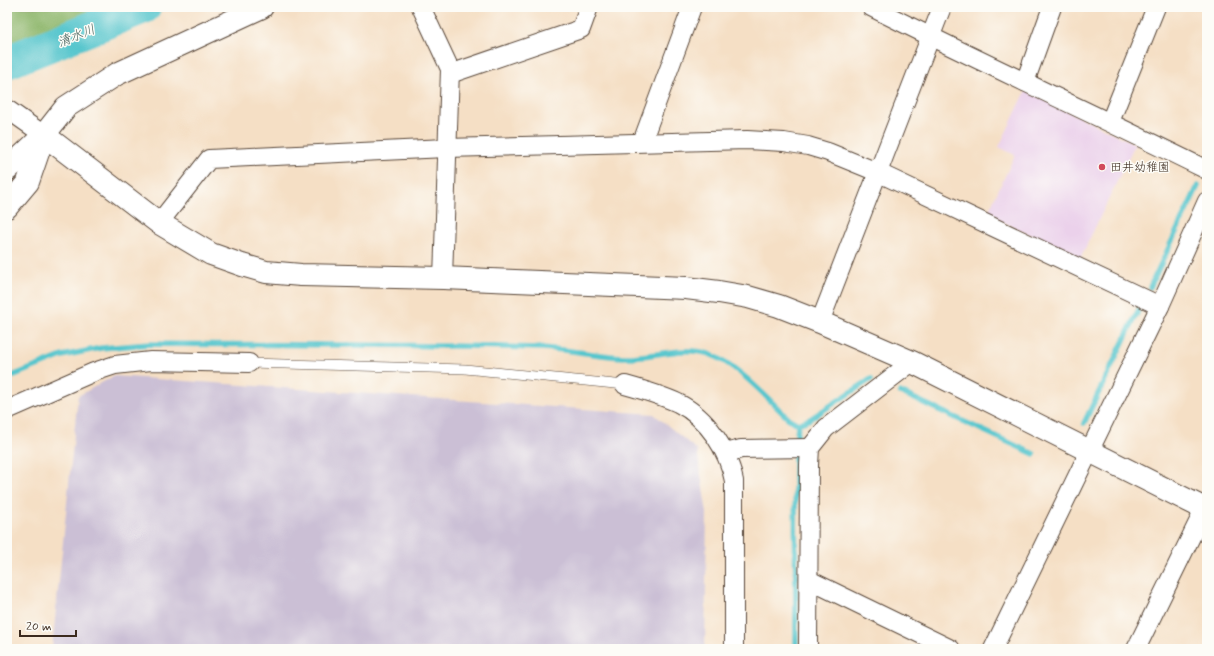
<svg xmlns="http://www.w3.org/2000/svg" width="1214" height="656" font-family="Mynerve,'Klee One',sans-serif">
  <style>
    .built { fill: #ebd1eb }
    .industrial { fill: #cbbfd5 }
    .forest { fill: #90b86e; stroke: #667146 }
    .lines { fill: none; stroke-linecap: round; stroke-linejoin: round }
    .stream { stroke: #59c6cd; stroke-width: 5.5 }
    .river { stroke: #59c6cd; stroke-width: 34 }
    .service-casing { stroke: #574537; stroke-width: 10 }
    .minor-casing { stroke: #574537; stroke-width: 20 }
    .tertiary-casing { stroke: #574537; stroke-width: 24 }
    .service { stroke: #fff; stroke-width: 9 }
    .minor { stroke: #fff; stroke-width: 18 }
    .tertiary { stroke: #fff; stroke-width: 22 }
    .poi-dot { fill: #d1495b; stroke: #fdfcf7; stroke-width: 1.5 }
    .labels { text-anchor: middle; stroke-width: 3; stroke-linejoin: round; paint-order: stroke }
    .poi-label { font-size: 12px; fill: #3b2a1e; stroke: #fdfcf7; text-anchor: start }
    .water-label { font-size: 13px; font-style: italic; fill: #46615b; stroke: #fdfcf7 }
  </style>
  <rect width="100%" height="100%" fill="#fdfcf7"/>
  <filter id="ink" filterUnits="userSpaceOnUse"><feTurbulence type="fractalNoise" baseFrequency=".025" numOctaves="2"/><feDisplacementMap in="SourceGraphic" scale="8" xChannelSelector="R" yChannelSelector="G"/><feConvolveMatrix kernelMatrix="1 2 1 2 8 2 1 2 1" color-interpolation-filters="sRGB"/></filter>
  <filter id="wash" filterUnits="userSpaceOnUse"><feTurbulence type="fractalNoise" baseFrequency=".012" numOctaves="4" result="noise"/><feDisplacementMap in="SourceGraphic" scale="16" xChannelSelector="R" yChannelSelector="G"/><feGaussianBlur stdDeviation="0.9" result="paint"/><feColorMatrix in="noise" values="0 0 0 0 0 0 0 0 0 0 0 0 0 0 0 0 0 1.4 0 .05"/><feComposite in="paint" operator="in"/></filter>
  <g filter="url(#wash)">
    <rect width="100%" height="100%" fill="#f5dfc5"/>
    <polygon class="built" points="1026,91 1135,144 1080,259 987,214 1015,155 999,147"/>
    <polygon class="industrial" points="114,376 654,414 697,450 707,513 705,649 52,649 78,396"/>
    <polygon class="forest" points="7,7 122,7 61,32 7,51"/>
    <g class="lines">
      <g class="stream">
        <polyline points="1150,287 1198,186"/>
        <path d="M7 378 62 356 101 348 150 344C280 345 410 344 540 348 568 349 596 356 623 357 652 358 681 345 709 354 736 363 768 399 789 419L798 424 810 419 871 379"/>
        <polyline points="900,392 1034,454"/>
        <polyline points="1084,423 1139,309"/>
        <polyline points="796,649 795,458 798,424"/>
      </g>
      <polyline class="river" points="7,62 144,7"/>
    </g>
  </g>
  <g filter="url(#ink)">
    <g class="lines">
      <g class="service-casing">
        <polyline id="service" points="249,363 465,369 625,385"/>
      </g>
      <g class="minor-casing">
        <g id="minor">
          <polyline points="421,7 450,69 443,278"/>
          <path d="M871 7C982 63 1096 115 1207 170"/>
          <polyline points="450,74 581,29 589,7"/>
          <polyline points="1025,82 1052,7"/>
          <polyline points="7,109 44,135"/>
          <polyline points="1110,122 1156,7"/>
          <polyline points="642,142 692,7"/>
          <polyline points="159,223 209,159 446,148 747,140 784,142 808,146 828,152 877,172 1160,306"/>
          <polyline points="820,322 942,7"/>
          <path d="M625 385C643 390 661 395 678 403 708 418 728 450 734 481V649"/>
          <polyline points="7,410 94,372 115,365 151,361 249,363"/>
          <polyline points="726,453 741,449 810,448"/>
          <polyline points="809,580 951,649"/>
          <polyline points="808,649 809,465 810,448 826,428 912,362"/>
          <polyline points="993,649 1160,306 1207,201"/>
          <polyline points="1136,649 1207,504"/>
        </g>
      </g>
      <g class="tertiary-casing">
        <g id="tertiary">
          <polyline points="44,135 159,223 211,254 242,265 266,272 301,275 443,278 686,288 719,292 748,297 779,306 820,322 912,362 1207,510"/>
          <polyline points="7,170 44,135 66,107 117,74 262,7"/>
          <polyline points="7,207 28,182 43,138"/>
        </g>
      </g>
      <use href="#service" class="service"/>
      <use href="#minor" class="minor"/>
      <use href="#tertiary" class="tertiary"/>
    </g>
  </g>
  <circle class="poi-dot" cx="1102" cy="167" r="4"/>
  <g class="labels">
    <g class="poi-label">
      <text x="1110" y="171">田井幼稚園</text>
    </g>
    <g class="water-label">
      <text transform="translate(76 35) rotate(-22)" y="5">清水川</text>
    </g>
  </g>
  <rect width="1214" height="656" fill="none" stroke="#fdfcf7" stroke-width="24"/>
  <path d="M20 630v6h56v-6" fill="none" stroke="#3b2a1e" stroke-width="2"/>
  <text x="26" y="630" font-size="12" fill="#3b2a1e" stroke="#fdfcf7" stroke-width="3" paint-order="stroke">20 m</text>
</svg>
